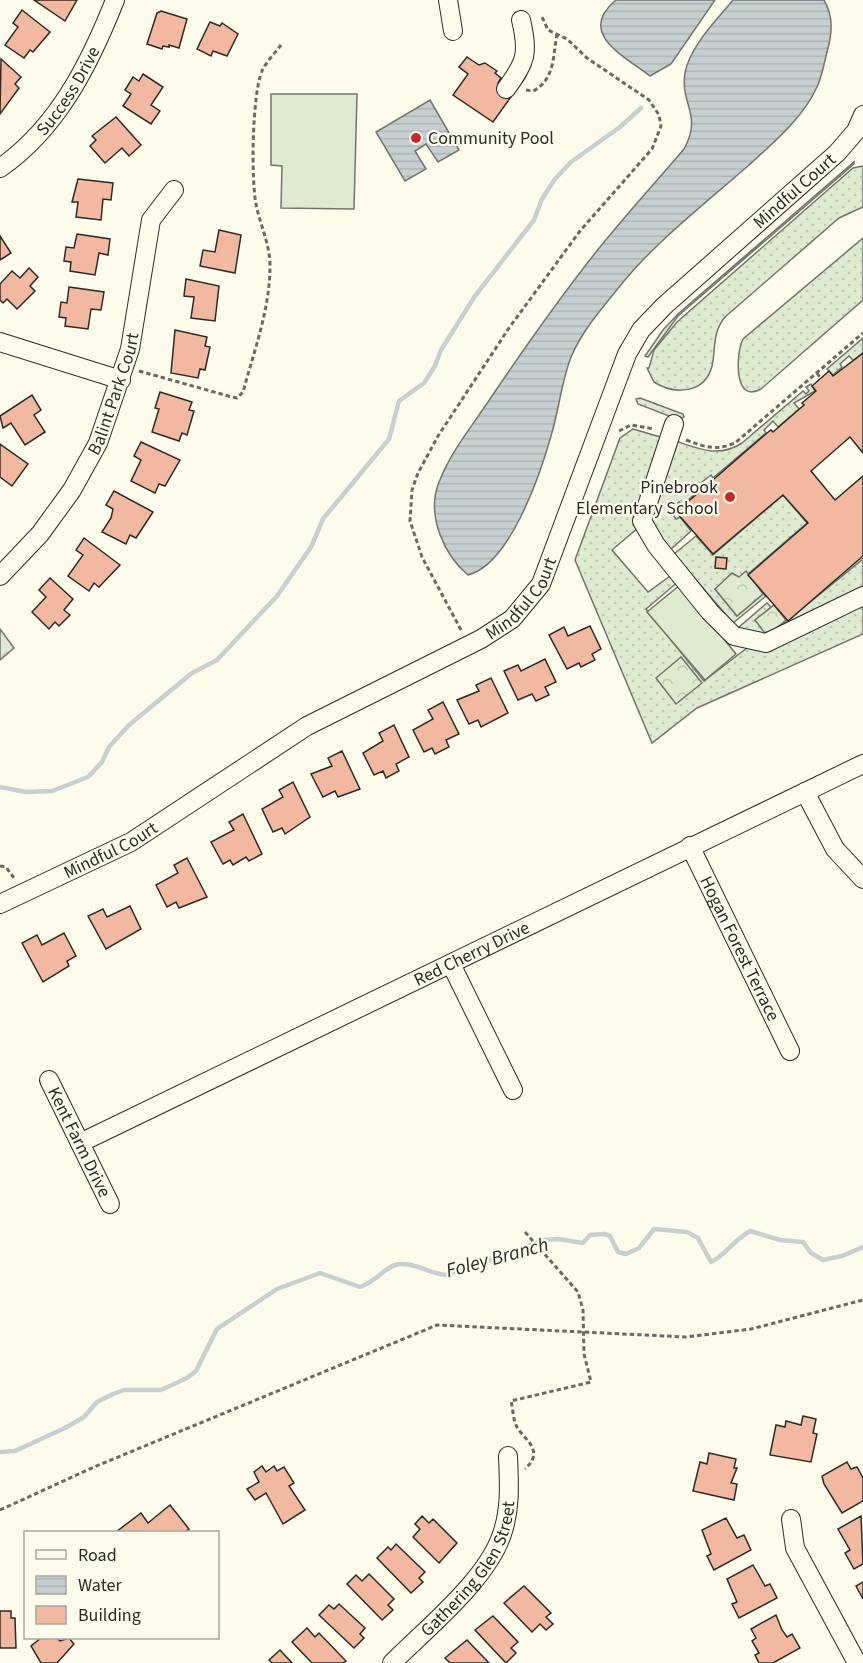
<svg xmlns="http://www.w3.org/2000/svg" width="863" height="1663" font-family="'Source Sans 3',sans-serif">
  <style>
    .grass { fill: url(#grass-dots); stroke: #74746e; stroke-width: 1.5 }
    .forest { fill: url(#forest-crowns); stroke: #74746e; stroke-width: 1.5 }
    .pitch { fill: #deebd1; stroke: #74746e; stroke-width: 1.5 }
    .water { fill: url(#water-rules); stroke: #74746e; stroke-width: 1.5 }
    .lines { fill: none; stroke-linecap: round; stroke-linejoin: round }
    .stream { stroke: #c7d0d0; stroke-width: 4.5 }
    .building { fill: #f2b8a0; stroke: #2b2b2b; stroke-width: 1.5 }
    .minor-casing { stroke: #2b2b2b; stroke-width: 20 }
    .path { stroke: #6a6964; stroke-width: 3; stroke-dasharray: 4.5 3; stroke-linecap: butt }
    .minor { stroke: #fdfbea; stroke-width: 18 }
    .poi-dot { fill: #c62828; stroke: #fdfbea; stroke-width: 2 }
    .labels { text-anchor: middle; stroke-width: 4.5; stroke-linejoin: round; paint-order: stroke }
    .street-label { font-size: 18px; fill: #2b2b2b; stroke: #fdfbea }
    .poi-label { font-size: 18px; fill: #2b2b2b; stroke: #fdfbea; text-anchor: start }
    .water-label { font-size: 20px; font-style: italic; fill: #2b2b2b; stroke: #fdfbea }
  </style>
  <defs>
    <pattern id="grass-dots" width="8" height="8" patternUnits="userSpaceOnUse" patternTransform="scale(1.5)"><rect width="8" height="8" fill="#deebd1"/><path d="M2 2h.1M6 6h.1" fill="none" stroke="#bfcab4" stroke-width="1.8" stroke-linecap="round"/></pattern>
    <pattern id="forest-crowns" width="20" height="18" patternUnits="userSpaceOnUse" patternTransform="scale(1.5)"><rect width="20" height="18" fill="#deebd1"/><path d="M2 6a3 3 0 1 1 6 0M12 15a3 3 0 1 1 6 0" fill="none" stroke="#bfcab4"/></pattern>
    <pattern id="water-rules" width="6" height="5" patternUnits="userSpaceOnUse" patternTransform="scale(1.5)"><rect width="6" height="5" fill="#c7d0d0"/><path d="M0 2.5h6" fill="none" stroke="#abb3b3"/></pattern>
  </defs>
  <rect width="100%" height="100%" fill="#fdfbea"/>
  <g class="grass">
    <polygon points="854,162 854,164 678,316 648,357 645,356 663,330 679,313"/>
    <path d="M863 166V207L839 218 725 317C712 333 716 348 712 366 705 394 674 395 654 382L647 368H649L654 350 677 322 853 168Z"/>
    <path d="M863 238V300L761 389C733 405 736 352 743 339Z"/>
    <polygon points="863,338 863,353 854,361 849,356 840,364 842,367 833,375 827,369"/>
    <path d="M811 384 815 391 794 403 799 409 778 427 773 421 764 430 766 433 713 478 711 475 701 483 704 487 682 505 679 502 670 510 676 519 680 517 691 531 670 550 651 521 676 441C699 449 719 458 742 443L803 391 806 394 809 391 806 387Z"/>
    <polygon points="640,398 683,414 684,417 679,420 638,404 636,399"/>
    <polygon points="633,429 664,438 639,527 612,550 648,592 673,574 679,581 646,609 704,681 747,648 777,646 863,604 863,634 697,708 652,743 575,560 620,438"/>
    <polygon points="783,495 807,523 748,574 715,589 737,616 763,594 766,596 733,623 674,554 696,536 713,555"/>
    <polygon points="863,559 863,589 767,637 746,633 738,628 767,603 771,607 755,621 772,633"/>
  </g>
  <g class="forest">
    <polygon points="746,571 763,594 737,616 715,589 732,573 739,577"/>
    <polygon points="774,605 786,620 771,633 764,632 755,620"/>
    <polygon points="0,629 14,648 0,660"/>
    <polygon points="681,657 702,683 676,704 656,678"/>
  </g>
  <g class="pitch">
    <polygon points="271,94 357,94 354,209 281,208 282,166 271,165"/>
    <polygon points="680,585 736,654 705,680 647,612"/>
  </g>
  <g class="water">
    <path d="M616 0H715L671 64 650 76C624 56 576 33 616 0Z"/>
    <path d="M733 0H824C834 17 832 34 827 52 824 64 822 76 817 87 803 118 773 143 749 165 707 202 654 243 620 286 602 308 582 331 571 357 561 383 559 410 551 436 540 475 510 564 468 575 444 555 427 516 438 485 449 453 474 424 492 396 525 347 559 299 596 252 624 217 655 183 684 149 703 115 680 105 685 73 690 46 716 21 733 0Z"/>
    <polygon points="430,100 459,150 438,162 426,144 415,151 426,169 405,181 376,132"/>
  </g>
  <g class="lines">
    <g class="stream">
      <polyline points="0,787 26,792 52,791 88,777 102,762 109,747 129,725 192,673 217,660 277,596 311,547 323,519 389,439 399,401 424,383 435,366 441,350 475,296 534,220 542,199 555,179 571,162 620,127 641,108"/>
      <path d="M0 1452 15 1451 65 1428 84 1417 97 1402 113 1394 124 1390H161L187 1378 196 1371 217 1329 277 1289 320 1273 360 1287C377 1281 383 1269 395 1265 410 1260 431 1274 446 1275L544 1240 558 1239 583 1243 590 1235 604 1234 610 1236 618 1252 626 1254 639 1248 654 1229 687 1232 698 1238 711 1262C724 1256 733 1241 750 1231L780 1240 803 1242 811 1253 823 1260 842 1256 863 1247"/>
    </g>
  </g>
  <g class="building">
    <polygon points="34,0 77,0 65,21"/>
    <polygon points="22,10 50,32 33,52 30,50 24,58 5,45 18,27 13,23"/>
    <polygon points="161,11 187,19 179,48 169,45 169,47 163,46 162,49 147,44 157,13"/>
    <polygon points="210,22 220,26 222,23 238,34 227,56 213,51 211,56 197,49"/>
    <polygon points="467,57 479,65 485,63 497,71 495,73 501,78 498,83 513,94 493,122 453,95 468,74 459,67"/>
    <polygon points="1,59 21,77 15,84 19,88 0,114"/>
    <polygon points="143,74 163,87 151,105 160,111 151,124 123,106 131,94 125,90 133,77 139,81"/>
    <polygon points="116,117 141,145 129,156 122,148 105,163 90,146 96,140 92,136"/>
    <polygon points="78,179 113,183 111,200 103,199 101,220 76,217 78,202 72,202"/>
    <polygon points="219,230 241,235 235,273 200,266 203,250 215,252"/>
    <polygon points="77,234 110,239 108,255 99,253 95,275 70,271 71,262 64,261 66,247 74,248"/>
    <polygon points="0,236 11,253 0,260"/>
    <polygon points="29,268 38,277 30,286 35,291 17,309 7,299 3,303 0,300 0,284 12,271 20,278"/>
    <polygon points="186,279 219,286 215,321 191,318 194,297 184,296"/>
    <polygon points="69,287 104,292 101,310 91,309 88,329 65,326 66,318 59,317 61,302 67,303"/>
    <polygon points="175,330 207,337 205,346 210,347 205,370 200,369 198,378 171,373"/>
    <polygon points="863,353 863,453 850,437 811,471 835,500 863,476 863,556 788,621 748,575 808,523 783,495 713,554 676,512 767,433 771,430 773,432 804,405 802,403 816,391 812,386 829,371 833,376"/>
    <polygon points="160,392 192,402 189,410 194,411 187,435 182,433 179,441 152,432 159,409 155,408"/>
    <polygon points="32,395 41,410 34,415 45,432 25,445 11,423 3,428 0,416"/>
    <polygon points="141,442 180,460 165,486 159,484 155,493 131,481 141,460 134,456"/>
    <polygon points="0,444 28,464 12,486 0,477"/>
    <polygon points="114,491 153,512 136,538 130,535 126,544 102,532 111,518 113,509 106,505"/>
    <polygon points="84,538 120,565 99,587 94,583 89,591 68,576 83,555 76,550"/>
    <polygon points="716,557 727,558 726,569 715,568"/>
    <polygon points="50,578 73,599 64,610 70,615 59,626 55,622 49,629 32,612 46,597 39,590"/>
    <polygon points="590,626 601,649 592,654 595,660 581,667 579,663 567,669 549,635 564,627 568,636"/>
    <polygon points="545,659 556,682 545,687 549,695 536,701 532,694 518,700 504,671 518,665 521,671"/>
    <polygon points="491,678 508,713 481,727 478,720 469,724 457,700 479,691 476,685"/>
    <polygon points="443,702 459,734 446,740 449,747 435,754 432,748 424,752 413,730 433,719 428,710"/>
    <polygon points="394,725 409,757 396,764 399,771 386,778 383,771 374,775 363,753 383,741 379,733"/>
    <polygon points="342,751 360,789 338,797 335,791 323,797 311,774 332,766 328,758"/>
    <polygon points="293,782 310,817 285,834 282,828 273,832 262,809 283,797 279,790"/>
    <polygon points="243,814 262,854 249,861 246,857 233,865 230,860 223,864 211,842 234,830 229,822"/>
    <polygon points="187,858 207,897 179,908 176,902 167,907 156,885 178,873 174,865"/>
    <polygon points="130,906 141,929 106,949 88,916 103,909 107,917"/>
    <polygon points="64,933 76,956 67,961 69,966 43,982 22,943 37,935 42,945"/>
    <polygon points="803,1416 816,1419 813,1433 817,1434 811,1462 770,1455 776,1425 785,1427 786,1421 801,1425"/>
    <polygon points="709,1453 736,1459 734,1468 737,1468 731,1483 737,1484 734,1500 693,1491 700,1462 707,1464"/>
    <polygon points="847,1462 851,1469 857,1467 863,1478 863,1501 842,1513 824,1484 822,1476"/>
    <polygon points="262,1466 266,1472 274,1466 277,1471 284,1467 294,1483 289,1486 305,1510 283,1524 266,1493 255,1500 247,1489 259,1482 254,1472"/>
    <polygon points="170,1505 189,1529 185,1532 116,1532 141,1513 148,1523"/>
    <polygon points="422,1516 429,1523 433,1519 457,1543 439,1563 413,1537 420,1529 415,1524"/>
    <polygon points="861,1516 863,1564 854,1569 845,1553 850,1550 838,1529"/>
    <polygon points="726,1518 737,1538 744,1535 751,1550 714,1570 707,1556 711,1554 702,1530"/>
    <polygon points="396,1544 425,1572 419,1578 423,1582 411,1593 377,1558 388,1547 391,1550"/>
    <polygon points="753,1565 765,1586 770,1584 777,1598 739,1618 732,1604 737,1602 727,1579"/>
    <polygon points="369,1574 394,1599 388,1605 393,1610 382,1620 347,1584 356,1575 362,1581"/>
    <polygon points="863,1582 863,1599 856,1586"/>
    <polygon points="524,1586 551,1613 546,1617 553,1624 546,1630 540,1624 532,1632 504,1603"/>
    <polygon points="339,1604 365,1628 360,1634 364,1638 354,1648 319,1615 329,1605 334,1609"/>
    <polygon points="0,1611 11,1611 11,1618 15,1618 16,1648 0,1648"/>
    <polygon points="776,1615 782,1630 787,1637 792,1634 800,1648 773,1663 759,1663 755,1655 759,1653 752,1641 756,1638 751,1629"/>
    <polygon points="493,1616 518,1642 511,1648 516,1653 506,1663 475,1630"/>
    <polygon points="307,1628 315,1637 319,1633 346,1661 343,1663 312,1663 292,1642"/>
    <polygon points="41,1638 57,1638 60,1641 69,1638 74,1644 57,1663 41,1663 31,1646"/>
    <polygon points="467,1640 489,1663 450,1663 445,1658"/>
    <polygon points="280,1650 292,1663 272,1663 269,1660"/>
  </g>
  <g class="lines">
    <g class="minor-casing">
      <g id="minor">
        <polyline points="448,0 453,31"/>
        <path d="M506 89C526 62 529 53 521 20"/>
        <path id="s1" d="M0 168C58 128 90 63 115 0"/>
        <polyline points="0,342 121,380"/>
        <polyline points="674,424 642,521 656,545 710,612 734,636 766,643 863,596"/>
        <path id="s2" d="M0 576 40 534 72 490 98 443 130 349 151 220 174 190"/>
        <polyline points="805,792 835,849 863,879"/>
        <path id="s3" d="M690 846 790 1051"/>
        <path id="s4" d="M0 904 131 842 307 726 481 639 512 619 541 584 627 354 641 330 664 306 837 153 856 131 863 115"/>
        <polyline points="451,964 513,1090"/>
        <path id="s5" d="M49 1080 110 1204"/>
        <path id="s6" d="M80 1143 863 764"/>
        <polyline points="791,1519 795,1548 857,1663"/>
        <path id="s7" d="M392 1663C426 1629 487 1580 502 1534 511 1508 509 1482 508 1456"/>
      </g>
    </g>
    <g class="path">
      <path d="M526 90 533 91C555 80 553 55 557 34"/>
      <path d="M139 371 232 397 237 398 243 392C254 351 270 309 270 266 270 244 260 225 256 204 251 178 252 95 262 71 266 62 275 53 281 45"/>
      <polyline points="817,373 821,379"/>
      <polyline points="619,431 631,425 654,429"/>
      <path d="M686 440C705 447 716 451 735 443L863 333"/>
      <polyline points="461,630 422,557 410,521 412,490 418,473 438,436 509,328 580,231 652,149 661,126 659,115 649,100 587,58 567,39 548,30 542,17"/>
      <polyline points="0,866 6,867 14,878"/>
      <path d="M525 1232 578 1292 583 1310 584 1354 591 1382 511 1401C513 1409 513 1418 516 1425 521 1438 547 1449 525 1469"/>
      <polyline points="0,1510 94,1467 437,1325 686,1337 751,1329 863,1300"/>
    </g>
    <use href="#minor" class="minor"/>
  </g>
  <g class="poi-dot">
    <circle cx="416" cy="138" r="6"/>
    <circle cx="730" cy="497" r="6"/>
  </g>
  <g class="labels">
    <g class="street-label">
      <text dy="6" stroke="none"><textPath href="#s1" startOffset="104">Success Drive</textPath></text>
      <text dy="6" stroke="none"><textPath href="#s4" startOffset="1113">Mindful Court</textPath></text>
      <text dy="6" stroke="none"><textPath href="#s2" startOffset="218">Balint Park Court</textPath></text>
      <text dy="6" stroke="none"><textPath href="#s4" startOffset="609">Mindful Court</textPath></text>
      <text dy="6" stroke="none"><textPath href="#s4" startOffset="123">Mindful Court</textPath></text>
      <text dy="6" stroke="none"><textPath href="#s3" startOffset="114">Hogan Forest Terrace</textPath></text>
      <text dy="6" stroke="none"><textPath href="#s6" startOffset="435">Red Cherry Drive</textPath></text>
      <text dy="6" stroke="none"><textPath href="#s5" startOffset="69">Kent Farm Drive</textPath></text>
      <text dy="6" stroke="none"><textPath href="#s7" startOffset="124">Gathering Glen Street</textPath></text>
    </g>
    <g class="poi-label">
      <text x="428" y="144">Community Pool</text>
      <text x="718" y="493" text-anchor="end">Pinebrook<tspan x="718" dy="21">Elementary School</tspan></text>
    </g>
    <g class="water-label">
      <text transform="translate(497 1257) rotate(-15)" y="7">Foley Branch</text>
    </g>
  </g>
  <rect x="24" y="1531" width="195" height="108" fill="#fdfbea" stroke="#a9a89e" stroke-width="1.5"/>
  <rect x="36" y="1550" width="30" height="9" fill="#fdfbea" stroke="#a9a89e" stroke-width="1.5"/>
  <text x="78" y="1561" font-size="18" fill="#2b2b2b">Road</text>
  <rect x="36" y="1576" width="30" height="18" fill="url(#water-rules)" stroke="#a9a89e" stroke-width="1.5"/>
  <text x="78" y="1591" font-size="18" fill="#2b2b2b">Water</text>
  <rect x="36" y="1606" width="30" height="18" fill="#f2b8a0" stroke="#a9a89e" stroke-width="1.5"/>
  <text x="78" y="1621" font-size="18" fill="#2b2b2b">Building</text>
</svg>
